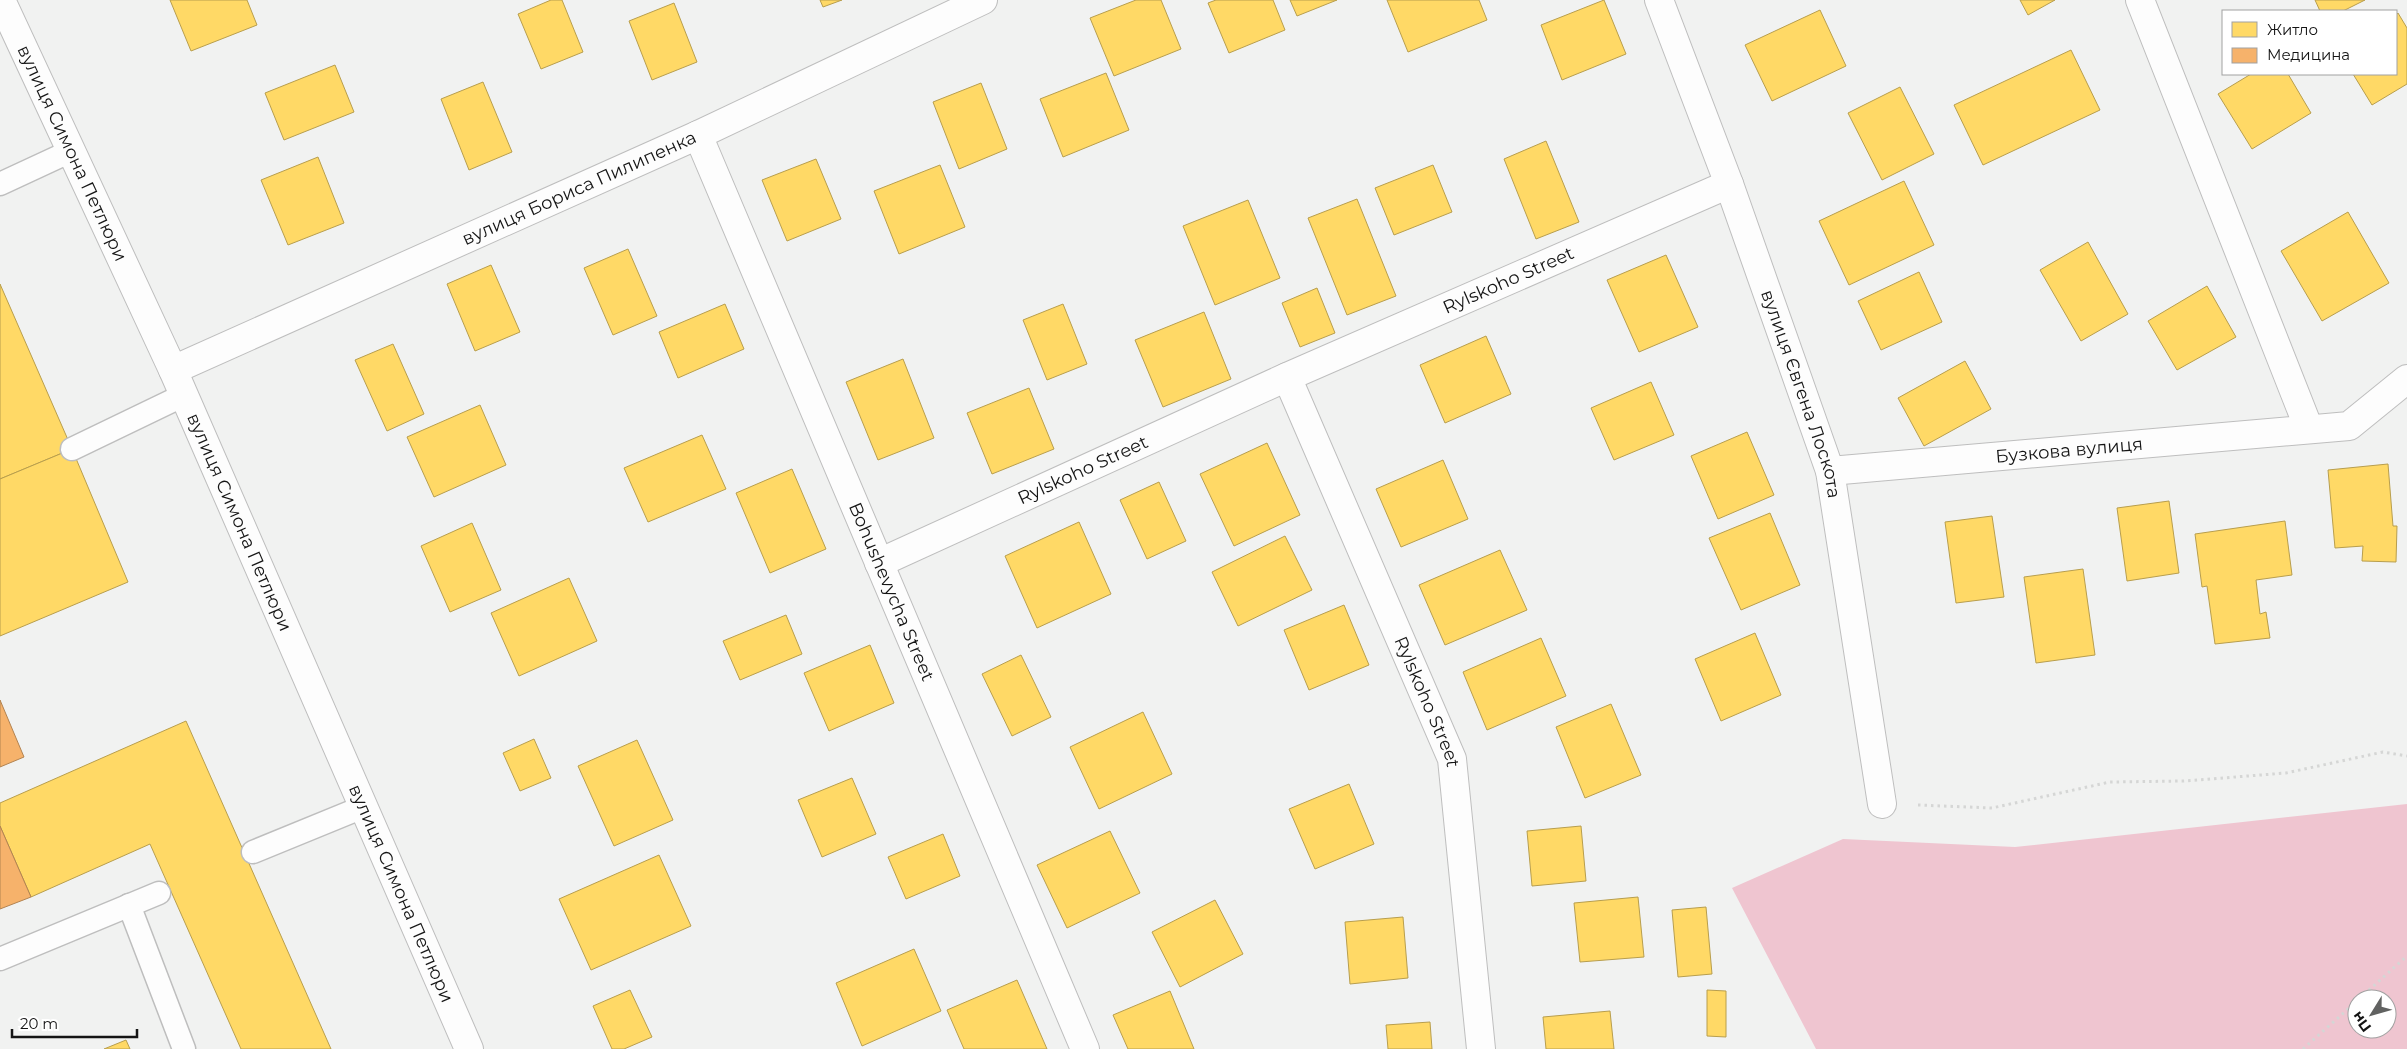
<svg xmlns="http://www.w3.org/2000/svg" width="2407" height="1049" font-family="Montserrat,sans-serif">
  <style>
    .forest { fill: #efc5d0; fill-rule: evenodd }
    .homes { fill: #ffd966; stroke: #b89e4d }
    .health { fill: #f6b26b; stroke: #b28351 }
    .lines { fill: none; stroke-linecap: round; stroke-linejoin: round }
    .lane-casing { stroke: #bebebe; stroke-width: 25 }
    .street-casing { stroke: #bebebe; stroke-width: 30 }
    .path { stroke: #d5d6d5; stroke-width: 3; stroke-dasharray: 2.5 4; stroke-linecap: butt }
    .lane { stroke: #fdfdfd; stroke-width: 22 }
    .street { stroke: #fdfdfd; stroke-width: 28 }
    .labels { text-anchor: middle; stroke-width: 5; stroke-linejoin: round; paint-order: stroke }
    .street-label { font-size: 18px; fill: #141414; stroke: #fff }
  </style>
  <rect width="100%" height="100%" fill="#f1f2f1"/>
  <path class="forest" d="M2407 804V1049H1816L1732 888 1843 839 2015 847ZM2357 999H2387V1029H2357Z"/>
  <g class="homes">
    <polygon points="170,0 247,0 257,25 191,51"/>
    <polygon points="551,0 562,0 583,52 541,69 518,14"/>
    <polygon points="820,0 842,0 823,7"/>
    <polygon points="1136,0 1161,0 1181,49 1114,76 1090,18"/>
    <polygon points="1216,0 1273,0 1285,30 1229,53 1208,3"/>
    <polygon points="1290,0 1337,0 1297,16"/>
    <polygon points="1387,0 1479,0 1487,20 1408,52"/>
    <polygon points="1604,0 1626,54 1562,80 1541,25"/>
    <polygon points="2020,0 2055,0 2028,15"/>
    <polygon points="2315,0 2365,0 2343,11 2320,11"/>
    <polygon points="674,3 697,62 652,80 629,21"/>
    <polygon points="1820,10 1846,66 1772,101 1745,45"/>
    <polygon points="2398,13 2407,28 2407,84 2372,105 2353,74 2396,74 2396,15"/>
    <polygon points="2071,50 2100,110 1983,165 1954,105"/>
    <polygon points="335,65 354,112 284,140 265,93"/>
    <polygon points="1106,73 1129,130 1063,157 1040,99"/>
    <polygon points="2251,74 2288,74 2311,113 2252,149 2218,94"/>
    <polygon points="483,82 512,152 469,170 441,99"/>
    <polygon points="981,83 1007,149 959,169 933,102"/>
    <polygon points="1900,87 1934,154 1882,180 1848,113"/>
    <polygon points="1546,141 1579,222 1536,239 1504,159"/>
    <polygon points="318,157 344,223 288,245 261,180"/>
    <polygon points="816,159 841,219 787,241 762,180"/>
    <polygon points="940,165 965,227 899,254 874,191"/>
    <polygon points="1433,165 1452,212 1394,235 1375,188"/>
    <polygon points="1904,181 1934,245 1849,285 1819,221"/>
    <polygon points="1357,199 1396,296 1347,315 1308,218"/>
    <polygon points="1248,200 1280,278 1215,305 1183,226"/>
    <polygon points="2348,212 2389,283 2322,321 2281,251"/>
    <polygon points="2088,242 2128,314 2081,341 2040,270"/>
    <polygon points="628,249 657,316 613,335 584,268"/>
    <polygon points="1666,255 1698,327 1639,352 1607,280"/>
    <polygon points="491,265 520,332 475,351 447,284"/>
    <polygon points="1919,272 1942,322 1881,350 1858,301"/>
    <polygon points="0,284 72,449 0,479"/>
    <polygon points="2207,286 2236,337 2177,370 2148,321"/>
    <polygon points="1317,288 1335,333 1300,347 1282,303"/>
    <polygon points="725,304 744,349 678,378 659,332"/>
    <polygon points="1063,304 1087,364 1047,380 1023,320"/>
    <polygon points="1204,312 1231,379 1163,407 1135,340"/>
    <polygon points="1486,336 1511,394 1445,423 1420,365"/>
    <polygon points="393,344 424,414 387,431 355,360"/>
    <polygon points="903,359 934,438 878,460 846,382"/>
    <polygon points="1965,361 1991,409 1924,446 1898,398"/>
    <polygon points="1651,382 1674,435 1614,460 1591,408"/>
    <polygon points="1029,388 1054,449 992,474 967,413"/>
    <polygon points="480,405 506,465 434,497 407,437"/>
    <polygon points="1747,432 1774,495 1718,519 1691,456"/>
    <polygon points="702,435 726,489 648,522 624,468"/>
    <polygon points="1267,443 1300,515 1234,546 1200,474"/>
    <polygon points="72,449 128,582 0,636 0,479"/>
    <polygon points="1443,460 1468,519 1401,547 1376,489"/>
    <polygon points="2388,464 2393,526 2397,526 2396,562 2362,561 2363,546 2335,548 2328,470"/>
    <polygon points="792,469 826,549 770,573 736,493"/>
    <polygon points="1159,482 1186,541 1147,559 1120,500"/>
    <polygon points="2169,501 2179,573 2127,581 2117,508"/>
    <polygon points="1770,513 1800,585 1741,610 1709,538"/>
    <polygon points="1992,516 2004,597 1956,603 1945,522"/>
    <polygon points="2285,521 2292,575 2256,580 2260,614 2266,612 2270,638 2215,644 2207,586 2202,587 2195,534"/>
    <polygon points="1079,522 1111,594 1037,628 1005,556"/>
    <polygon points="472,523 501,590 450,612 421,546"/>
    <polygon points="1285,536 1312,590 1238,626 1212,572"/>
    <polygon points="1500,550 1527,610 1445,645 1419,585"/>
    <polygon points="2083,569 2095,655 2036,663 2024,577"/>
    <polygon points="569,578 597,641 519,676 491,613"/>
    <polygon points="1344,605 1369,665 1309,690 1284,630"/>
    <polygon points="786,615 802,654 740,680 723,641"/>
    <polygon points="1755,633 1781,695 1721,721 1695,659"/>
    <polygon points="1541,638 1566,696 1487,730 1463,672"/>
    <polygon points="870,645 894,703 829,731 804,673"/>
    <polygon points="1021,655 1051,717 1012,736 982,674"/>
    <polygon points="1611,704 1641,775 1585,798 1556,727"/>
    <polygon points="1143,712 1172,774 1099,809 1070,747"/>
    <polygon points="186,721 331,1049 241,1049 150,844 31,897 0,826 0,803"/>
    <polygon points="534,739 551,778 520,791 503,753"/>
    <polygon points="637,740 673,820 614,846 578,766"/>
    <polygon points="852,778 876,834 822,857 798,800"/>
    <polygon points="1349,784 1374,844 1315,869 1289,809"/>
    <polygon points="1581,826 1586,881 1532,886 1527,831"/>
    <polygon points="1110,831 1140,893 1067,928 1037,865"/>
    <polygon points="943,834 960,876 906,899 888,857"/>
    <polygon points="659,855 691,926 591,970 559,899"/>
    <polygon points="1638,897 1644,957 1580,962 1574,903"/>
    <polygon points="1215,900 1243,954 1180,987 1152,932"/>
    <polygon points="1706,907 1712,974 1678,977 1672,910"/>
    <polygon points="1403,917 1408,978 1350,984 1345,922"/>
    <polygon points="914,949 941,1011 862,1046 836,983"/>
    <polygon points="1017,980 1047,1049 964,1049 947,1010"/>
    <polygon points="630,990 652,1037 624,1049 612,1049 593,1006"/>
    <polygon points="1707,990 1726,991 1726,1037 1707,1036"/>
    <polygon points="1170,991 1194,1049 1128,1049 1113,1015"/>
    <polygon points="1610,1011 1614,1049 1546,1049 1543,1017"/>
    <polygon points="1430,1022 1432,1049 1388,1049 1386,1025"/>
    <polygon points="126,1040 130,1049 104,1049"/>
  </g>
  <g class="health">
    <polygon points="0,700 24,757 0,767"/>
    <polygon points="0,826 31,897 0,909"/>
  </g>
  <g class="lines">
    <g class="lane-casing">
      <g id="lane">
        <polyline points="0,184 71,151"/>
        <polyline points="72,449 184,395"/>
        <polyline points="253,852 363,807"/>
        <polyline points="129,905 184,1049"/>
        <polyline points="0,959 159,893"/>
      </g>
    </g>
    <g class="street-casing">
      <g id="street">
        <path id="s1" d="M1 0 173 370 469 1049"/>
        <path id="s2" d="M1659 0 1729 184 1830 471 1882 804"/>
        <polyline points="2140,0 2309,429"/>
        <path id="s3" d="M698 135 1085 1049"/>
        <path id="s4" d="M173 370 698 135 983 0"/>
        <path id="s5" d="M1287 377 1452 759 1481 1049"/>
        <path id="s6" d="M1830 471 2349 426 2407 379"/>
        <path id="s7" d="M879 563 1287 377 1729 184"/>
      </g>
    </g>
    <g class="path">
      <polyline points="1918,805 1992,808 2110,782 2184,781 2286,773 2383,752 2407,756"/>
      <polyline points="2359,999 2407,956"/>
      <polyline points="2303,1049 2357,1001"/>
    </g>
    <use href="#lane" class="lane"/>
    <use href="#street" class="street"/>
  </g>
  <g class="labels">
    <g class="street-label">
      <text dy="6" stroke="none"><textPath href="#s1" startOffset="169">вулиця Симона Петлюри</textPath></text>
      <text dy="6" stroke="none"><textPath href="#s4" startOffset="445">вулиця Бориса Пилипенка</textPath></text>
      <text dy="6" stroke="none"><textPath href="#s7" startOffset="690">Rylskoho Street</textPath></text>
      <text dy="6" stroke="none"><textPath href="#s2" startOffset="419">вулиця Євгена Лоскота</textPath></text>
      <text dy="6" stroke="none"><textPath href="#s6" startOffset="240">Бузкова вулиця</textPath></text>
      <text dy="6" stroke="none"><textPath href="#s7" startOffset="224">Rylskoho Street</textPath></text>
      <text dy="6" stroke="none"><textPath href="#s1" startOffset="574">вулиця Симона Петлюри</textPath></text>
      <text dy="6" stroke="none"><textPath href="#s3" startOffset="496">Bohushevycha Street</textPath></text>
      <text dy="6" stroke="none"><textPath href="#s5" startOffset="354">Rylskoho Street</textPath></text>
      <text dy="6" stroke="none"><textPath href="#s1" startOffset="979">вулиця Симона Петлюри</textPath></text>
    </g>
  </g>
  <rect x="2222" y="10" width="175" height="65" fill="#ffffff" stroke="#a1a1a1"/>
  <rect x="2232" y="22" width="25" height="15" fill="#ffd966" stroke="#a1a1a1"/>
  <text x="2267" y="35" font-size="15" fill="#141414">Житло</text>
  <rect x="2232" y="48" width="25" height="15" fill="#f6b26b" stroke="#a1a1a1"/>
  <text x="2267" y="60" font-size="15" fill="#141414">Медицина</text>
  <g transform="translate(2372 1014) rotate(233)"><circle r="24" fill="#ffffff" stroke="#a1a1a1"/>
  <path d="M0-4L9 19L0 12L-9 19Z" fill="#616261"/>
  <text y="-8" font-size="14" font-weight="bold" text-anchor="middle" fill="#141414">Пн</text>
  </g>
  <path d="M12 1029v8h125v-8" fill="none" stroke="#141414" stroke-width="2.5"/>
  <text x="20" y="1029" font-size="15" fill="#141414" stroke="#ffffff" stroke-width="4" paint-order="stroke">20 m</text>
</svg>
